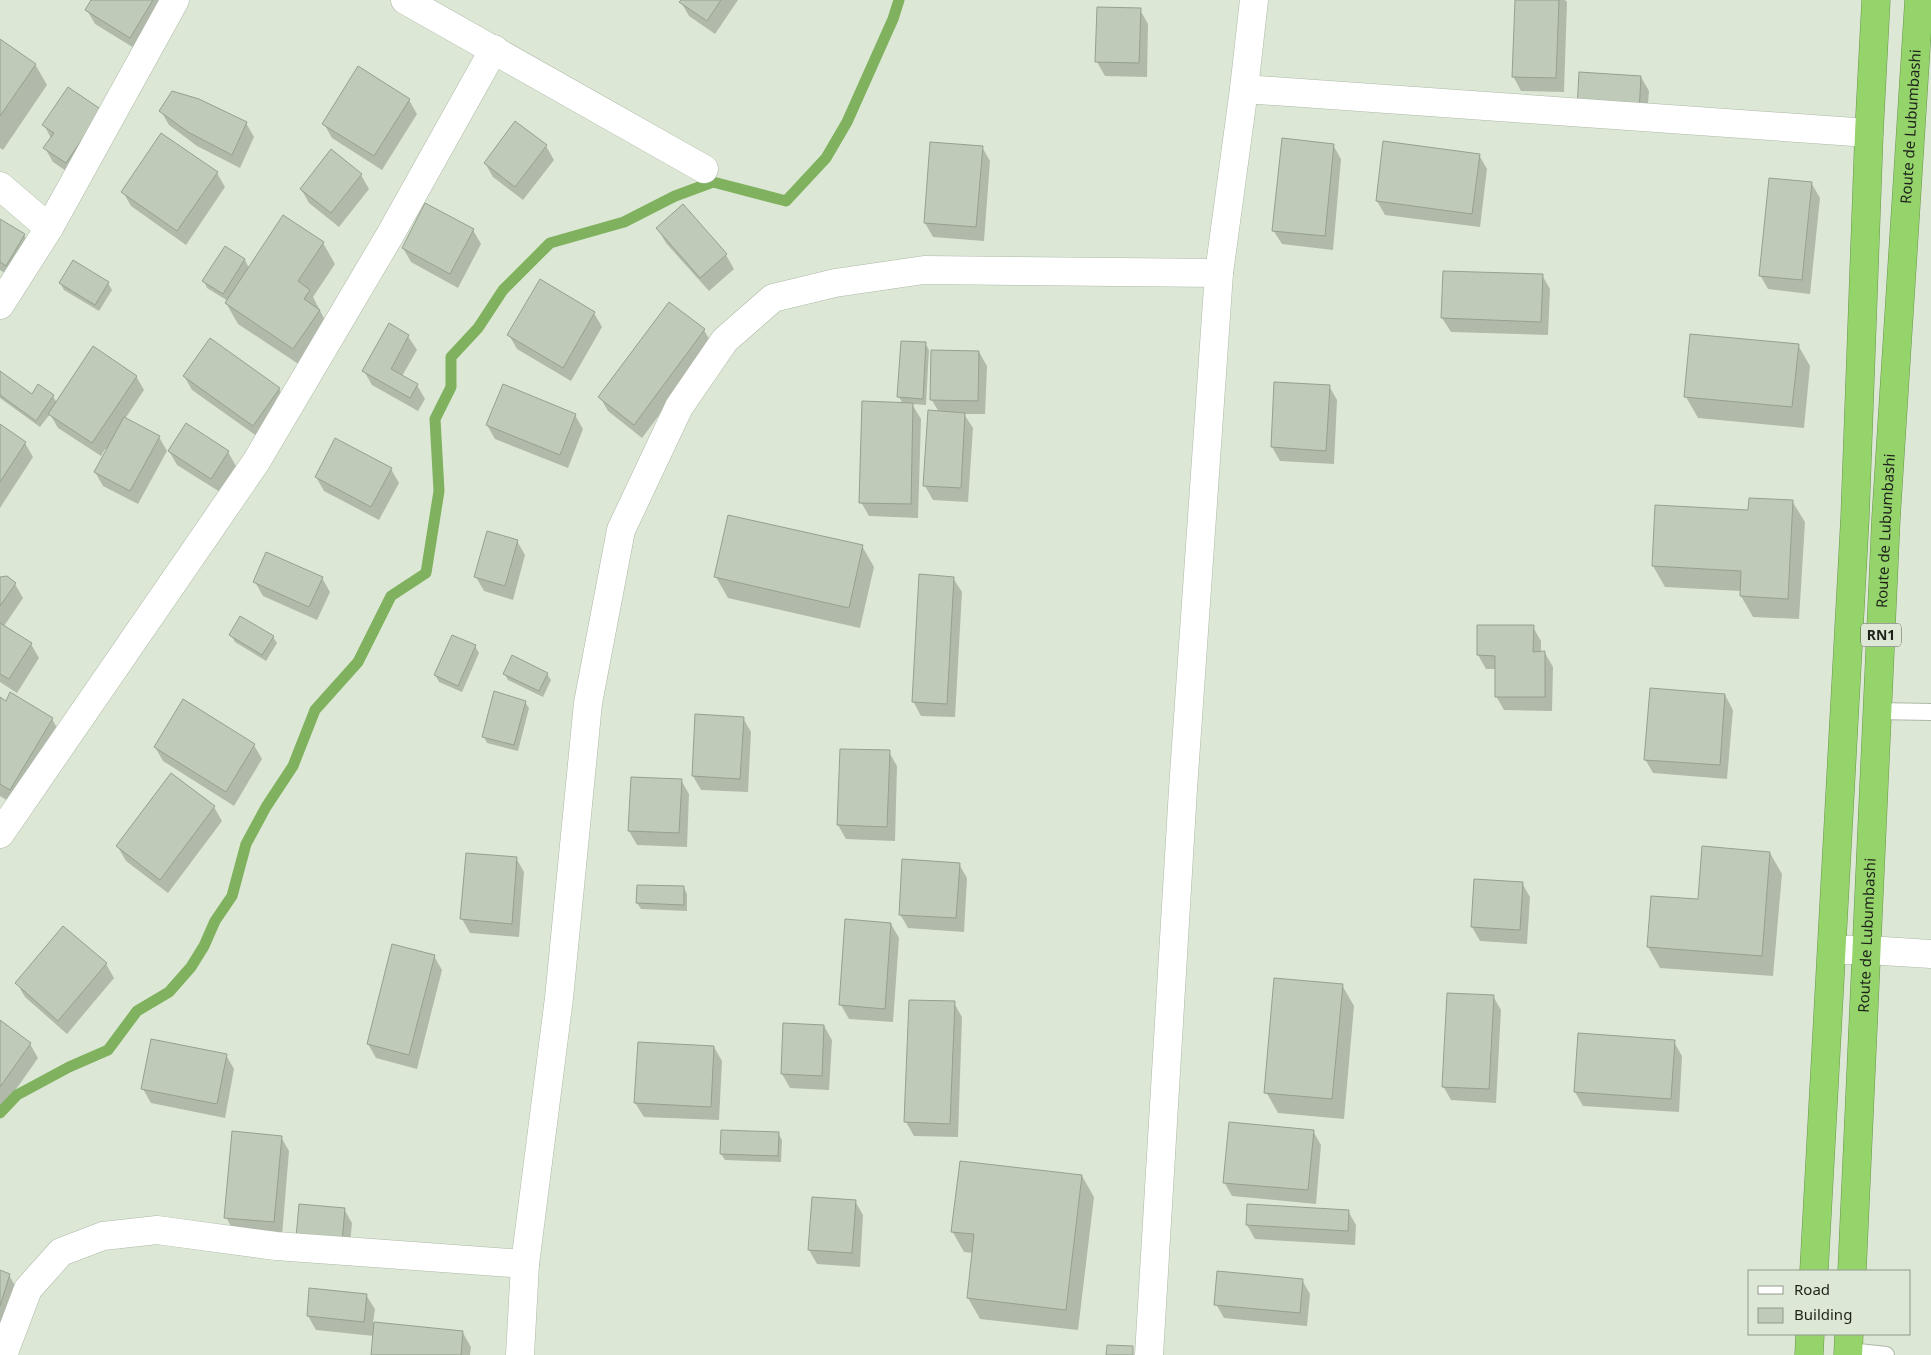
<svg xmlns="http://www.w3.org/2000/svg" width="1931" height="1355" font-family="'Noto Sans',sans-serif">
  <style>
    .shadow { fill: #0003 }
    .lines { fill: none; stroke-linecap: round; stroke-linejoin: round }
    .stream { stroke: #7fb15e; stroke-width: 11 }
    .building { fill: #bfcbb8; stroke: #95a18f }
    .lane-casing { stroke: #adb9a7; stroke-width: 18 }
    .street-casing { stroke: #adb9a7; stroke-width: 29 }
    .highway-casing { stroke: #6b954f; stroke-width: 29 }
    .lane { stroke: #fff; stroke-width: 16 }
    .street { stroke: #fff; stroke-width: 28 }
    .highway { stroke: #95d36b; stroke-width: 28 }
    .labels { text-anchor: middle; stroke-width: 4; stroke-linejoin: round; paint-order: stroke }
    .shield { fill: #dce8d5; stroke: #575d53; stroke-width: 1 }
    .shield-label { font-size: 14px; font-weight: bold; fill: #1e221b }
    .street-label { font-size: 15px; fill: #1e221b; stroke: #dce8d5 }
  </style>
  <rect width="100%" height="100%" fill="#dce8d5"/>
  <g class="shadow">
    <polygon points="93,0 169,0 139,51 95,24 87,10"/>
    <polygon points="682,0 738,0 715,34 689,16 681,2"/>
    <polygon points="1516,0 1565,0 1567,2 1564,92 1521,91 1513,76"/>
    <polygon points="1140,10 1148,24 1147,77 1105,76 1097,62"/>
    <polygon points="0,40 35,64 47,85 3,150 0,148"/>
    <polygon points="1641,77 1649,91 1646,127 1587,123"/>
    <polygon points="409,100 417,114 382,170 332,138 324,124"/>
    <polygon points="101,111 75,177 53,162 45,148 51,138 44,125"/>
    <polygon points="161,111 246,123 254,137 240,168 197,146 169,125"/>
    <polygon points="1333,145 1341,159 1333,250 1282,244 1273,230"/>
    <polygon points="546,146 554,160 523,200 493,177 485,163"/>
    <polygon points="982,147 990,161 984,241 933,237 925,223"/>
    <polygon points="1479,155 1487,169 1480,227 1385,215 1377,201"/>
    <polygon points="217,173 225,187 186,245 131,206 123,192"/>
    <polygon points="361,175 369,189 339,227 309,203 301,189"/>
    <polygon points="1812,184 1820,198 1810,294 1768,289 1760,275"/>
    <polygon points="0,220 24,235 32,249 14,279 0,270"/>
    <polygon points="658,229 726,255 734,269 709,291 666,243"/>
    <polygon points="473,230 481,244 458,288 411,262 403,248"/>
    <polygon points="323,243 335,264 313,297 331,332 306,369 238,324 226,303 228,301 207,288 204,281 245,260 249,268"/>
    <polygon points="1542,275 1550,289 1548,335 1451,332 1442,318"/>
    <polygon points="60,283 108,283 112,290 99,311 64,290"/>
    <polygon points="594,313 602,327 571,381 517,349 509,335"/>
    <polygon points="704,330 712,344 642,438 608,411 600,397"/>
    <polygon points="408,336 417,350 402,376 417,385 425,399 418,411 372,385 364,371"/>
    <polygon points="925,343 929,350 926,405 912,404 921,419 918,518 869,516 861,502 903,404 899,397"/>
    <polygon points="1798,345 1810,366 1804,428 1698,418 1686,397"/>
    <polygon points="979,352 987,366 985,414 964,414 973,428 968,502 933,500 925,486 939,412 931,399"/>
    <polygon points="0,372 32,396 38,386 53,396 57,403 136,376 144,390 125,419 159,437 167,451 138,504 103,486 95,472 107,450 105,449 101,456 58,428 50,414 40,427 0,398"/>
    <polygon points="184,376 279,389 287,403 261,439 192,390"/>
    <polygon points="1275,383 1329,386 1337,400 1334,464 1280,461 1272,447"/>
    <polygon points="575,415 583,429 568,468 495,439 487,425"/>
    <polygon points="0,426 25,443 33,457 0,508"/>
    <polygon points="169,451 228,452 236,466 220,492 177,465"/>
    <polygon points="391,469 399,483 379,520 324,491 316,477"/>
    <polygon points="1792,501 1805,522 1799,619 1753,617 1741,596 1741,591 1665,587 1653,566 1750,512"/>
    <polygon points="517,541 525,555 513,600 484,591 476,577"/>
    <polygon points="862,546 874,567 860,628 728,598 716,577"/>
    <polygon points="0,578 15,584 23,598 4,626 31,644 39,658 17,693 0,682"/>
    <polygon points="322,578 330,592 317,620 263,596 255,582"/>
    <polygon points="953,578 962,592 955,717 921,716 913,701"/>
    <polygon points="1533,627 1541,641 1541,653 1545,653 1553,667 1552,711 1504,710 1496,696 1496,669 1486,669 1478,655"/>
    <polygon points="231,635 273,637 277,643 266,661 235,642"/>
    <polygon points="475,646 479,653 462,692 439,682 435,675"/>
    <polygon points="504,673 547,674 551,680 543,697 508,680"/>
    <polygon points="1725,695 1733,710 1727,779 1653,773 1645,759"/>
    <polygon points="0,699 52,719 64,740 23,810 0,796"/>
    <polygon points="525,702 529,708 518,751 487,743 484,737"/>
    <polygon points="696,715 743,718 751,732 748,792 701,790 693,776"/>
    <polygon points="254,745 262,759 234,806 163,761 155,747"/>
    <polygon points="889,752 897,766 895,841 846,839 838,825"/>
    <polygon points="681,780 689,794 687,847 637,845 629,831"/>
    <polygon points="214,807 222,821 168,893 126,861 118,847"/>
    <polygon points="1770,853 1782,874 1773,976 1660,968 1648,947 1699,901"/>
    <polygon points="516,858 524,872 519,937 470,933 462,919"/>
    <polygon points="959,864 967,878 964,932 908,928 900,914"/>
    <polygon points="1522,883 1530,897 1527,944 1480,941 1472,927"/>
    <polygon points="684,888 687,894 687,911 641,909 637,903"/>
    <polygon points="891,924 899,938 893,1022 849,1019 841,1005"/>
    <polygon points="434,956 442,970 417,1069 376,1058 368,1044"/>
    <polygon points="106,964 114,978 67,1034 25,997 17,983"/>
    <polygon points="1342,985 1354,1006 1344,1119 1278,1113 1266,1092"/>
    <polygon points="1493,996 1501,1010 1496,1103 1451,1100 1443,1086"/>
    <polygon points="954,1003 962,1017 958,1137 914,1136 906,1122"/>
    <polygon points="0,1022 30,1044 38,1058 0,1112"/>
    <polygon points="784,1024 824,1026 832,1040 829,1090 790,1088 782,1074"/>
    <polygon points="1579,1035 1674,1042 1682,1056 1679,1112 1583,1106 1575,1092"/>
    <polygon points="714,1047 722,1061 719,1120 644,1117 635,1103"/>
    <polygon points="226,1055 234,1069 225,1118 151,1103 143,1089"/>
    <polygon points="1313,1131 1321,1145 1316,1204 1232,1196 1224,1182"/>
    <polygon points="778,1133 782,1140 781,1162 725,1160 721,1154"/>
    <polygon points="281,1137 289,1151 282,1236 234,1232 226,1217"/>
    <polygon points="1082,1176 1094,1197 1078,1330 980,1319 968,1298 973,1253 964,1252 952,1231"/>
    <polygon points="855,1201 863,1215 860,1267 817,1264 809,1250"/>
    <polygon points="344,1209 352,1223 349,1256 305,1252"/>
    <polygon points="1348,1211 1356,1225 1355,1245 1255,1239 1247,1225"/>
    <polygon points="0,1272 9,1275 17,1289 0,1344"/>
    <polygon points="1302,1280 1310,1294 1307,1326 1224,1318 1216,1304"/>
    <polygon points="366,1295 375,1309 373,1323 463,1333 471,1347 470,1355 372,1355 374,1336 316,1330 308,1316"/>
  </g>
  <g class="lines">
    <polyline class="stream" points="0,1113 17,1095 69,1067 108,1050 137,1011 169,992 191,967 204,946 215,921 232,896 246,844 266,807 293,766 315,710 358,662 391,596 426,573 439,491 435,419 451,387 451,357 478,328 503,290 550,243 624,222 675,196 713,182 786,201 826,158 847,122 893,19 899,0"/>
  </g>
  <g class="building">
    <polygon points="91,0 153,0 130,38 85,10"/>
    <polygon points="681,0 721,0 707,21 679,2"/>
    <polygon points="1515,0 1559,0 1556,78 1512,77"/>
    <polygon points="1097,7 1141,8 1139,63 1095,62"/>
    <polygon points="0,39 36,64 0,116"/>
    <polygon points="358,66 410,99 374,156 322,124"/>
    <polygon points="1579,72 1641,76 1639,113 1577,109"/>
    <polygon points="68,87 102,110 66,163 43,148 54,133 42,125"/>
    <polygon points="172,91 199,99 247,122 232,155 188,132 159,111"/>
    <polygon points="515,121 547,145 515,187 484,163"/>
    <polygon points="161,133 218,172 177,231 121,192"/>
    <polygon points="1282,138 1334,144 1325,236 1272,231"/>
    <polygon points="1383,141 1480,154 1472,214 1376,201"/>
    <polygon points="930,142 983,146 976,227 924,223"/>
    <polygon points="331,149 362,174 331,213 300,189"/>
    <polygon points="1769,178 1812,182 1802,280 1759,276"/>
    <polygon points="425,203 474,229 450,274 402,248"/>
    <polygon points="683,204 727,254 700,278 656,228"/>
    <polygon points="283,215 324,242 298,281 310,290 304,299 320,310 293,349 225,303"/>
    <polygon points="0,219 25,234 6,266 0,262"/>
    <polygon points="225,246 245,259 223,294 202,281"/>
    <polygon points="73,260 109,282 95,305 59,283"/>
    <polygon points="1443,271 1543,274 1541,322 1441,318"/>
    <polygon points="540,279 595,312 563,368 507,335"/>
    <polygon points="669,302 705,329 634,425 598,397"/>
    <polygon points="389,323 409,335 391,369 418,384 410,398 362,371"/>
    <polygon points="1690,334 1799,344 1792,407 1684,397"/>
    <polygon points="210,338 280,388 253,426 183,376"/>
    <polygon points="901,341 926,342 923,399 897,397"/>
    <polygon points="93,346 137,376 92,443 48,414"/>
    <polygon points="931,350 979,351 978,401 930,400"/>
    <polygon points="0,371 32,394 38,384 54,395 36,421 0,395"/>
    <polygon points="1274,382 1330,385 1326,451 1271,447"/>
    <polygon points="503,384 576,414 560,455 486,425"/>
    <polygon points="862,401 913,403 911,504 859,503"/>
    <polygon points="928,410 965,413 961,488 923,486"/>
    <polygon points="124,417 160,436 130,491 94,472"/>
    <polygon points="186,423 229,451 211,479 168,451"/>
    <polygon points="0,424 26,442 0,482"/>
    <polygon points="335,438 392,468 371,507 315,477"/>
    <polygon points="1749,498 1793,500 1788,599 1740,596 1741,571 1652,566 1655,505 1748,510"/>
    <polygon points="728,515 863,545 849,608 714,577"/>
    <polygon points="487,531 518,540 505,586 474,577"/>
    <polygon points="266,552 323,577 309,607 253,582"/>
    <polygon points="919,574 954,577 947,704 912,702"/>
    <polygon points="7,576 16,583 0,606 0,577"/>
    <polygon points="240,616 274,636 262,655 229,635"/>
    <polygon points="0,623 32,643 9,679 0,674"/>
    <polygon points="1477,625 1534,625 1533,652 1545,651 1545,697 1495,697 1495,656 1477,655"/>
    <polygon points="452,635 476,645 458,686 434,675"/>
    <polygon points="512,655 548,673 539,691 503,674"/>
    <polygon points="1650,688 1725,694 1720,765 1644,760"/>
    <polygon points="494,691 526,701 514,745 482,737"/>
    <polygon points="10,692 53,718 10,790 0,784 0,697 6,701"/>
    <polygon points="183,699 255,744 226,792 154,747"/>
    <polygon points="695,714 744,717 740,779 692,776"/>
    <polygon points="840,749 890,750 887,827 837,825"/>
    <polygon points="171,773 215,806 160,880 116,846"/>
    <polygon points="631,777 682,779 679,833 628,831"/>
    <polygon points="1702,846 1770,852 1762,956 1647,947 1651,896 1698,899"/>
    <polygon points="466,853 517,857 512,924 460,919"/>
    <polygon points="902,859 960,863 956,918 899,915"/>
    <polygon points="1474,879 1523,882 1520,930 1471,927"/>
    <polygon points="637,885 684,886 684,905 636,903"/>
    <polygon points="845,919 891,923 885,1009 839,1005"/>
    <polygon points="63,926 107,963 58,1021 15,983"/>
    <polygon points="392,944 435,955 409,1055 367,1044"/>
    <polygon points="1274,978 1343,984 1332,1099 1264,1093"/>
    <polygon points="1447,993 1494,995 1489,1089 1442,1087"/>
    <polygon points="909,1000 955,1001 950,1124 904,1122"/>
    <polygon points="0,1020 31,1043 0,1087"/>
    <polygon points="783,1023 824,1025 822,1076 781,1074"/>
    <polygon points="1578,1033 1675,1040 1671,1099 1574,1092"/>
    <polygon points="151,1039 227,1054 217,1104 141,1089"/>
    <polygon points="638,1042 714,1046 711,1107 634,1103"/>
    <polygon points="1229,1122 1314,1130 1308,1190 1223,1183"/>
    <polygon points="721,1130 779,1132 778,1156 720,1154"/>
    <polygon points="232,1131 282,1136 274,1222 224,1218"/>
    <polygon points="960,1161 1082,1175 1066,1310 967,1298 974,1234 951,1232"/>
    <polygon points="812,1197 856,1200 852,1253 808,1250"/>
    <polygon points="299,1204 345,1208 342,1242 296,1238"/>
    <polygon points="1247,1204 1349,1210 1348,1231 1246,1225"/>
    <polygon points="0,1270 10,1274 0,1306"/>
    <polygon points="1217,1271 1303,1279 1300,1313 1214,1305"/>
    <polygon points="309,1288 367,1294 364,1322 307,1316"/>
    <polygon points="374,1322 463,1331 461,1355 371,1355"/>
    <polygon points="1107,1345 1133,1346 1133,1355 1106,1355"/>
  </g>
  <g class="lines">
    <g class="lane-casing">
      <g id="lane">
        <polyline points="1878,711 1931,712"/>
        <polyline points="1849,1351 1886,1355"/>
      </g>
    </g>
    <g class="street-casing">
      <g id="street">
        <polyline points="405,0 704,169"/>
        <polyline points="1244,89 1869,133"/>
        <polyline points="0,186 49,228 0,305"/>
        <polyline points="49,228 175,0"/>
        <polyline points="0,834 256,462 390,235 494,49"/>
        <polyline points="1832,950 1867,950 1931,954"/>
        <polyline points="3,1355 28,1289 61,1252 103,1236 157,1230 276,1246 525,1264"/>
        <polyline points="520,1355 525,1264 559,998 588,703 621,530 679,407 725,340 773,298 835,283 924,270 1219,273"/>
        <polyline points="1149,1355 1183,789 1219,273 1244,89 1254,0"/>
      </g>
    </g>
    <g class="highway-casing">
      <g id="highway">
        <polyline points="1814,1271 1855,517 1869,133 1876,0"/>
        <path id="s1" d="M1852 1271 1886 518 1919 0"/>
        <polyline points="1809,1355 1810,1334"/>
        <polyline points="1848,1355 1849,1334"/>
      </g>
    </g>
    <use href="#lane" class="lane"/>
    <use href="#street" class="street"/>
    <use href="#highway" class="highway"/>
  </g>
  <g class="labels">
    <rect class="shield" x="1861" y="623.5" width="40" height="23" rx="4"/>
    <g class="shield-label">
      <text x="1881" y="640">RN1</text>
    </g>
    <g class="street-label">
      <text dy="5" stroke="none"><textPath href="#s1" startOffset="1146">Route de Lubumbashi</textPath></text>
      <text dy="5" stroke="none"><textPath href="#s1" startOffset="741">Route de Lubumbashi</textPath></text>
      <text dy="5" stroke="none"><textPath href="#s1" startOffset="336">Route de Lubumbashi</textPath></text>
    </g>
  </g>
  <rect x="1748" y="1270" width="162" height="65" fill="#dce8d5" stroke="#90998b"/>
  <rect x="1758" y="1286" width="25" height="8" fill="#ffffff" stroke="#90998b"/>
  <text x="1794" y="1295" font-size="15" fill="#1e221b">Road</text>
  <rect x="1758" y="1308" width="25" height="15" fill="#bfcbb8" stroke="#90998b"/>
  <text x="1794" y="1320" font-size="15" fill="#1e221b">Building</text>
</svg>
